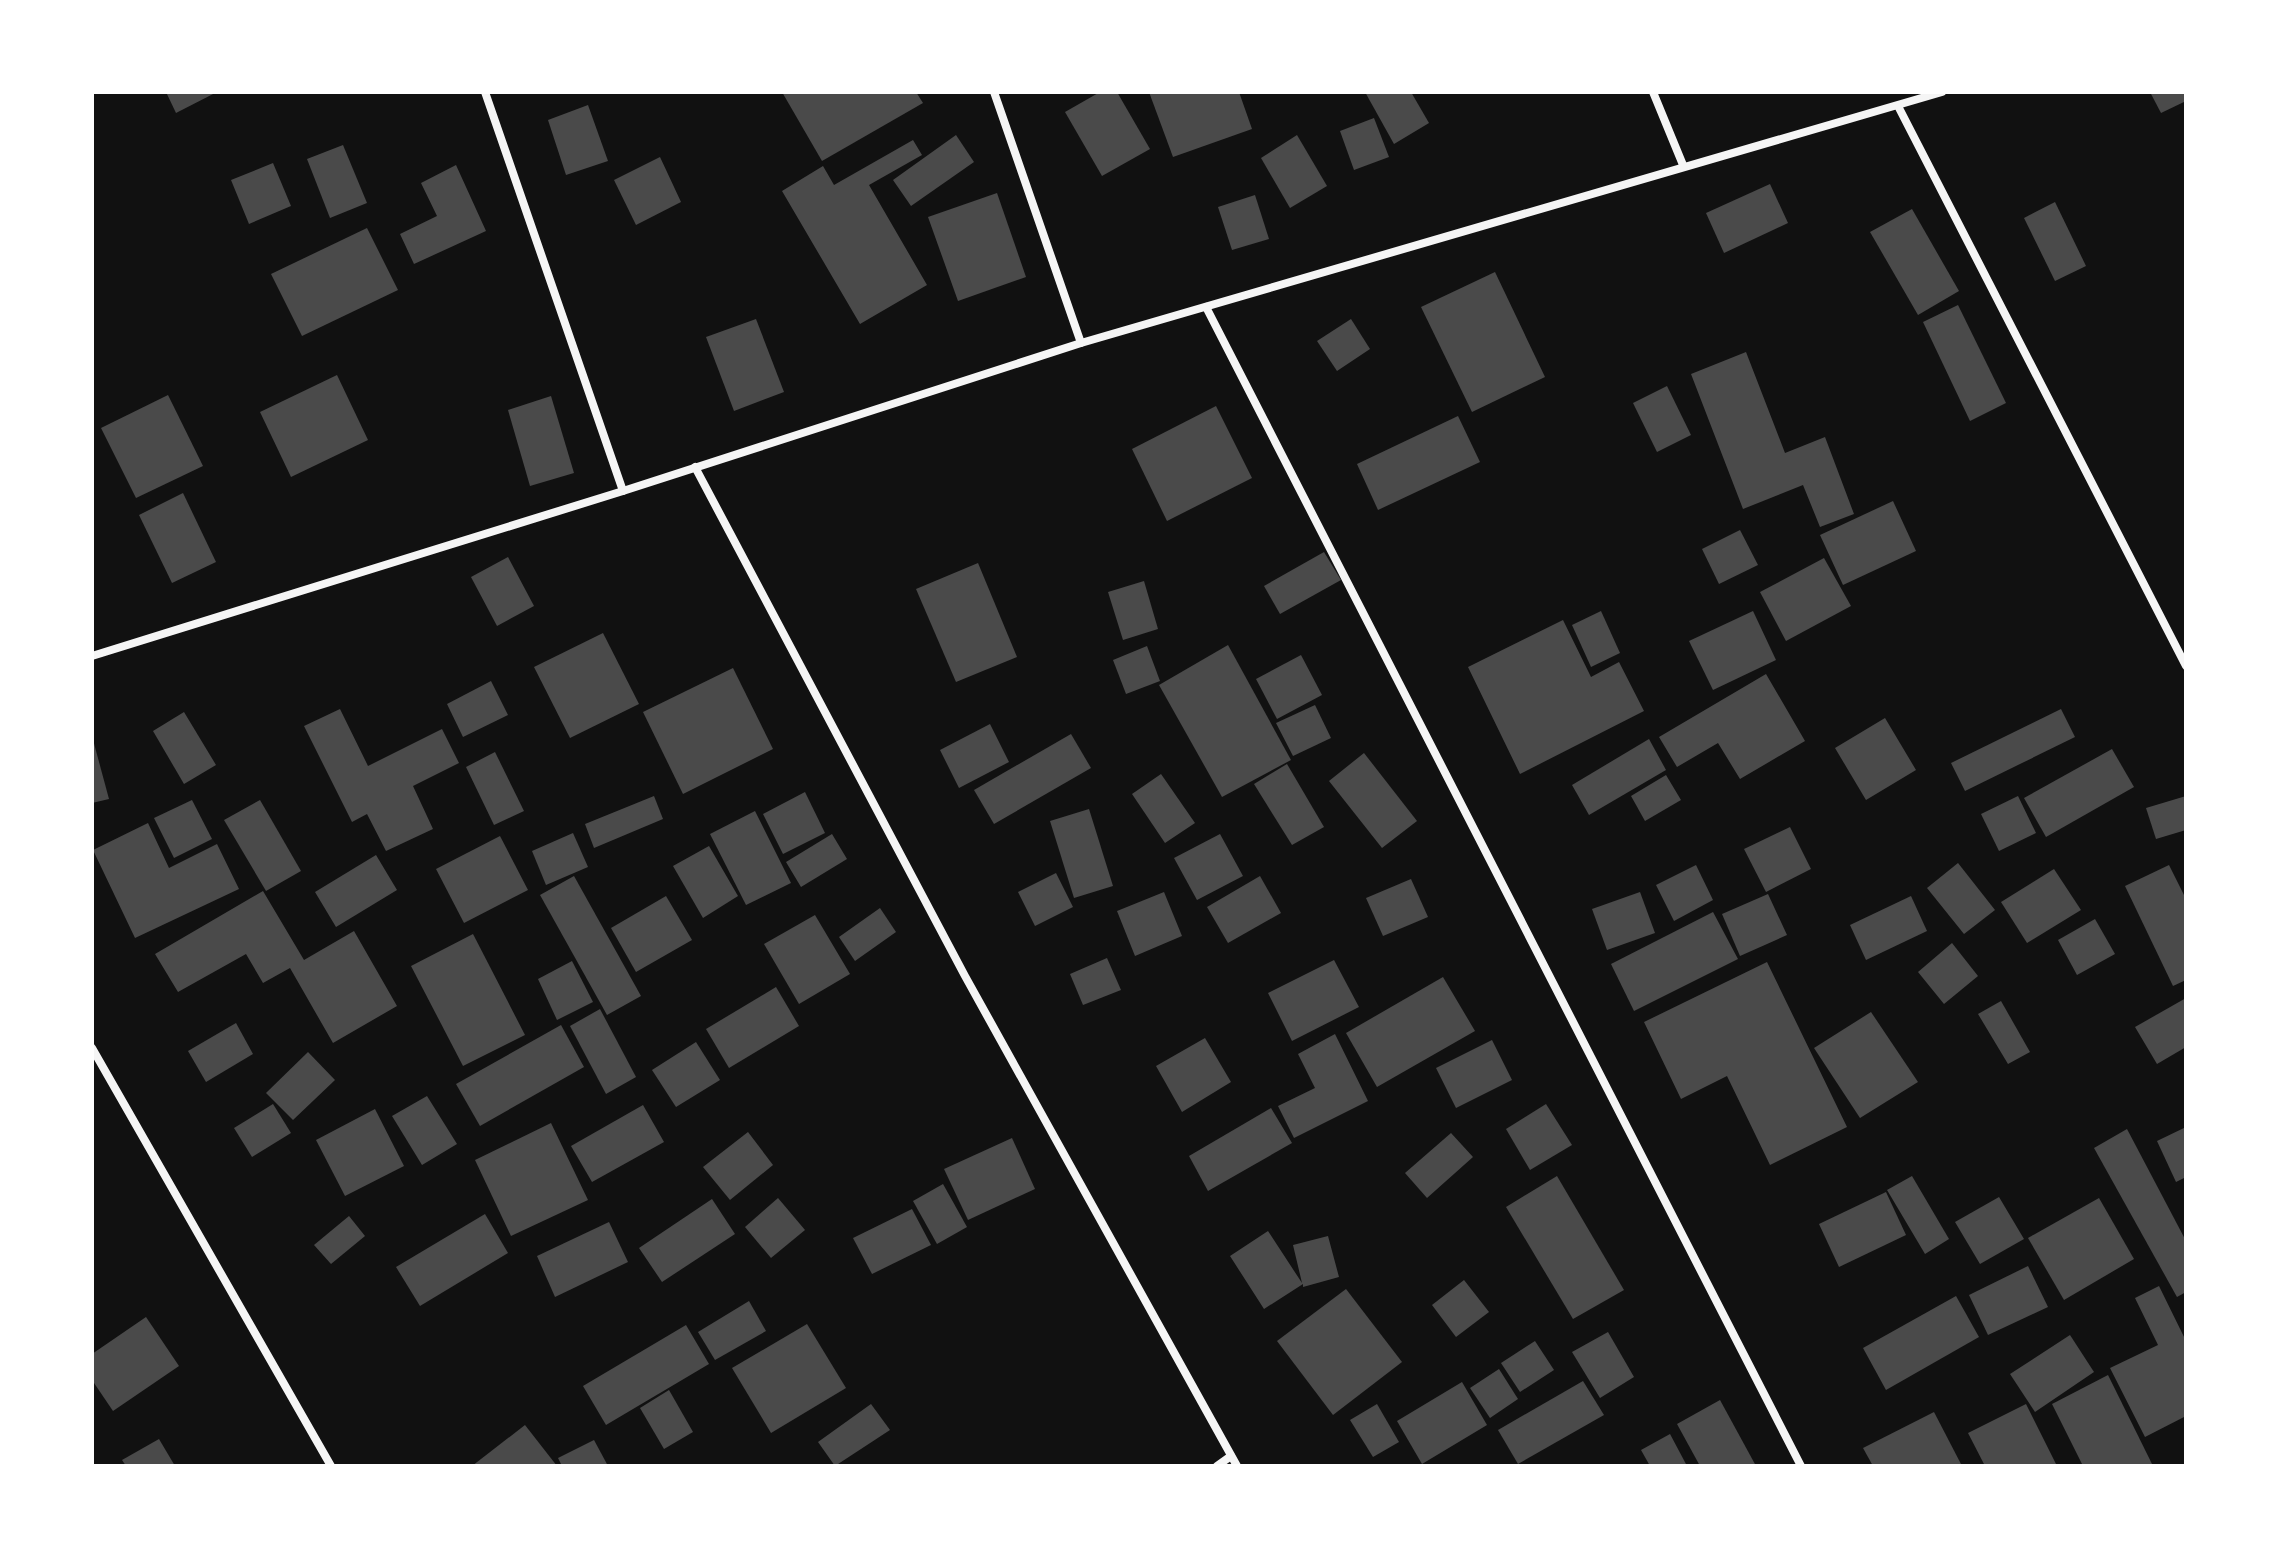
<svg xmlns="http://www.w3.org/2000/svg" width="2278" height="1558" font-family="Jost,sans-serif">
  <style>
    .building { fill: #4a4a4a }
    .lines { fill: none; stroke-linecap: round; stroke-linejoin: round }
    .minor { stroke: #f5f5f5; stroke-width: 8 }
  </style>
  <rect width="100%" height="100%" fill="#111"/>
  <g class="building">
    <polygon points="166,92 217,92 176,113"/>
    <polygon points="782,92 916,92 923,103 822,161"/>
    <polygon points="1100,92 1117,92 1150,149 1102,176 1065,112"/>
    <polygon points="1149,92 1239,92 1252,129 1173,157"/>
    <polygon points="1365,92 1411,92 1429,123 1394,144"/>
    <polygon points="2150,92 2186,92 2186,101 2161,113"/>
    <polygon points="588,105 608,161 566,175 548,120"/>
    <polygon points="1374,118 1389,157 1354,170 1340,131"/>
    <polygon points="956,135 974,162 911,206 893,180"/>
    <polygon points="1297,135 1327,186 1290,208 1261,158"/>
    <polygon points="913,140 922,155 869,185 927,285 860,324 782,191 823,166 834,185"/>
    <polygon points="343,145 367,203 330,218 307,159"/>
    <polygon points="660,157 681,202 636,225 614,180"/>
    <polygon points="273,163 291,206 249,224 231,180"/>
    <polygon points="456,165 486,231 414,264 400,234 437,216 421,183"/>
    <polygon points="1770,184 1788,223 1724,253 1706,213"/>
    <polygon points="997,193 1026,277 958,301 928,217"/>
    <polygon points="1255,195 1269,239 1232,250 1218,207"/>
    <polygon points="2055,202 2086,266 2055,281 2024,218"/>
    <polygon points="1912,209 1959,291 1918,315 1870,232"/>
    <polygon points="367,228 398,290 302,336 271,274"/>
    <polygon points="1495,272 1545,377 1472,412 1421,307"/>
    <polygon points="1958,305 2006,403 1970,421 1923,322"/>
    <polygon points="756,319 784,392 734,411 706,337"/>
    <polygon points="1351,319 1370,349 1337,371 1317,341"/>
    <polygon points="1746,352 1785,453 1825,437 1854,514 1820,527 1803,485 1743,509 1691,374"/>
    <polygon points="337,375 368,440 291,477 260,412"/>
    <polygon points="1667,386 1691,435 1657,452 1633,403"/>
    <polygon points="168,395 203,466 136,498 101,428"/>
    <polygon points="551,396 574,473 530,486 508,410"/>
    <polygon points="1216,406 1252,478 1167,521 1132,449"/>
    <polygon points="1458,416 1480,462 1378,510 1357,464"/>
    <polygon points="183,493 216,562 172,583 139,515"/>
    <polygon points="1893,501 1916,551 1843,585 1820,535"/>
    <polygon points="1740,530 1758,565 1719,584 1702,549"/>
    <polygon points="1324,552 1341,580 1280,614 1264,586"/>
    <polygon points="508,557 534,606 497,626 471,577"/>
    <polygon points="1824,558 1851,606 1786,641 1760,592"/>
    <polygon points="978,563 1017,657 956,682 916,589"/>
    <polygon points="1144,581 1158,629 1123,640 1108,592"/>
    <polygon points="1601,611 1620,653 1591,667 1572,625"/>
    <polygon points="1753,611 1776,660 1713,690 1689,641"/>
    <polygon points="1563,620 1591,677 1619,662 1644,711 1520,774 1468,667"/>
    <polygon points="603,633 639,704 570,738 534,667"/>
    <polygon points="1228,645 1291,760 1222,797 1159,685"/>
    <polygon points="1147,646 1160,681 1126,694 1113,660"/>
    <polygon points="1301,655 1322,695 1277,719 1256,679"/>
    <polygon points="733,668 773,749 683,794 643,712"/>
    <polygon points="1766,674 1805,741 1740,779 1718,743 1677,767 1659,737"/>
    <polygon points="491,681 508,715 463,737 447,704"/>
    <polygon points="1315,705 1331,738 1293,756 1276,723"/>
    <polygon points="340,709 368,766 442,729 459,763 413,786 433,829 386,851 367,814 352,822 304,726"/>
    <polygon points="2061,709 2075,737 1965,791 1951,763"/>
    <polygon points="184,712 216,765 184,784 153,731"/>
    <polygon points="1885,718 1916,770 1866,800 1835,748"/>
    <polygon points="990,724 1009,762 959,788 940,750"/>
    <polygon points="1071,734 1091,768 994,824 974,790"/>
    <polygon points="92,736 109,799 92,803"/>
    <polygon points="1649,739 1666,770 1589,815 1572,785"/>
    <polygon points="2112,749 2134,787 2046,837 2024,798"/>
    <polygon points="495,752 524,811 494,825 466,767"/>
    <polygon points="1364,753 1417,821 1382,848 1329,781"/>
    <polygon points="1287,764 1324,827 1292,845 1254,784"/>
    <polygon points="1161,774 1195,823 1165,843 1132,794"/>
    <polygon points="1666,775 1681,800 1645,821 1631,796"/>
    <polygon points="805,792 825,833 783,854 763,814"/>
    <polygon points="654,796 663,819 594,848 585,824"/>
    <polygon points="2018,796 2036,833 1999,851 1981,814"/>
    <polygon points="2186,796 2186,830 2156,839 2146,808"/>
    <polygon points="192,800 212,839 174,858 154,818"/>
    <polygon points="260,800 301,871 266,891 224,820"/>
    <polygon points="1089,809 1113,886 1074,898 1050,821"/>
    <polygon points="755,811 791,883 746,905 710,834"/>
    <polygon points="148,823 169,868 217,844 239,889 135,938 93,850"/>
    <polygon points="1790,827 1811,869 1766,892 1744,849"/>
    <polygon points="573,833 588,867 546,885 532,851"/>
    <polygon points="832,834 847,859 801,887 786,862"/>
    <polygon points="1220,834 1243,876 1197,900 1174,858"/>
    <polygon points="500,836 528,890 464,923 436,869"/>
    <polygon points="709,846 738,896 703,918 673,866"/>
    <polygon points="376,855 397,890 336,927 315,892"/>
    <polygon points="1958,863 1995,910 1964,934 1927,888"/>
    <polygon points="1696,865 1713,900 1674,921 1656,885"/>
    <polygon points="2169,865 2186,899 2186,980 2173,986 2125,886"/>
    <polygon points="2054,869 2081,910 2027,943 2001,902"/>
    <polygon points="1056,873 1073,907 1035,926 1018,892"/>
    <polygon points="574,876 641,996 607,1015 540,895"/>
    <polygon points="1260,876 1281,913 1228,943 1207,907"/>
    <polygon points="1411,879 1428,917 1383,936 1366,898"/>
    <polygon points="263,891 304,960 354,931 397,1006 333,1043 290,968 263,983 246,954 178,992 155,954"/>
    <polygon points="1164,892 1182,936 1135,956 1117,911"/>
    <polygon points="1640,892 1655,933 1607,950 1592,909"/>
    <polygon points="1768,894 1787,935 1740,956 1722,914"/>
    <polygon points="666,896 692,940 636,972 611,928"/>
    <polygon points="1911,896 1927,931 1866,960 1850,925"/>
    <polygon points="880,908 896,932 855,961 839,937"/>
    <polygon points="1713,912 1738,959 1634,1011 1611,964"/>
    <polygon points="815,915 850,974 799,1004 764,944"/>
    <polygon points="2095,919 2115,954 2077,975 2058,940"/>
    <polygon points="473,934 525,1035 463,1066 411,966"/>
    <polygon points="1952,943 1978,976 1944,1004 1918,972"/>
    <polygon points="1107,958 1121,990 1083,1005 1070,974"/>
    <polygon points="1334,960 1359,1007 1292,1041 1268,993"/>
    <polygon points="572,961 593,1002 557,1020 538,979"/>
    <polygon points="1767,962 1847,1127 1770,1165 1727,1076 1681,1099 1644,1022"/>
    <polygon points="1443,977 1475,1031 1377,1087 1346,1033"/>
    <polygon points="776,987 799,1026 729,1068 706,1029"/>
    <polygon points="2186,998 2186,1047 2157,1064 2135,1027"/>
    <polygon points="2001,1001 2030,1052 2008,1064 1978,1014"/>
    <polygon points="600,1009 636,1077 606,1094 570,1026"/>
    <polygon points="1871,1012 1918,1082 1860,1118 1814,1048"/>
    <polygon points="236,1023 253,1054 206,1082 188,1051"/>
    <polygon points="561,1025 584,1067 480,1126 456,1084"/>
    <polygon points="1335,1034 1368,1101 1294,1138 1278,1106 1315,1088 1298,1054"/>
    <polygon points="1205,1038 1231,1082 1182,1112 1156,1066"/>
    <polygon points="1492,1040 1512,1080 1456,1108 1436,1068"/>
    <polygon points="696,1042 720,1080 676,1107 652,1070"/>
    <polygon points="308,1052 335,1080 293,1120 266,1093"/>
    <polygon points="427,1096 457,1144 422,1165 392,1116"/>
    <polygon points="273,1104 291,1133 252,1157 234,1128"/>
    <polygon points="1546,1104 1572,1145 1530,1170 1506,1129"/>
    <polygon points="643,1105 664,1142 592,1182 571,1146"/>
    <polygon points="1271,1108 1292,1143 1208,1191 1189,1156"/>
    <polygon points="375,1109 404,1166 345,1196 316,1140"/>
    <polygon points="551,1123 588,1200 511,1236 475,1160"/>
    <polygon points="2186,1127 2186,1177 2176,1182 2157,1141"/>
    <polygon points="2127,1129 2186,1241 2186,1292 2177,1297 2094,1148"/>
    <polygon points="748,1132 773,1165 730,1200 703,1167"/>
    <polygon points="1451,1133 1473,1157 1427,1198 1405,1173"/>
    <polygon points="1012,1138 1035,1189 968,1220 944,1169"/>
    <polygon points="1557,1176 1624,1290 1573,1319 1506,1207"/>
    <polygon points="1912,1176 1949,1239 1925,1254 1887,1190"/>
    <polygon points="943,1184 967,1227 937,1244 913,1201"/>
    <polygon points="1886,1192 1906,1235 1839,1267 1819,1224"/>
    <polygon points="1999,1197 2024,1239 1980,1264 1955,1222"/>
    <polygon points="778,1198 805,1230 771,1258 745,1227"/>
    <polygon points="2099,1198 2134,1259 2064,1300 2028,1238"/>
    <polygon points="712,1199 735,1234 662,1282 639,1248"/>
    <polygon points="912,1209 931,1245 872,1274 853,1238"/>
    <polygon points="485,1214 508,1253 420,1306 396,1267"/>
    <polygon points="349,1216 365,1236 331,1264 314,1245"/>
    <polygon points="609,1222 628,1262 555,1297 537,1256"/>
    <polygon points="1268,1231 1302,1283 1293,1245 1328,1236 1339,1277 1303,1287 1303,1284 1264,1309 1230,1256"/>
    <polygon points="2028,1266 2048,1307 1988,1335 1969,1295"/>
    <polygon points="1464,1280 1489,1312 1456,1337 1432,1305"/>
    <polygon points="2159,1286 2186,1341 2186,1416 2145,1437 2110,1368 2158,1345 2135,1298"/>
    <polygon points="1346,1289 1402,1362 1333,1415 1277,1341"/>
    <polygon points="1956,1296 1979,1337 1886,1390 1863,1348"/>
    <polygon points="749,1301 766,1331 715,1360 698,1332"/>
    <polygon points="146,1317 179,1366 113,1411 92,1380 92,1354"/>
    <polygon points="807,1324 846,1388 771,1433 732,1368"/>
    <polygon points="686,1325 709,1364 606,1425 583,1386"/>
    <polygon points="1608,1332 1634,1377 1600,1398 1572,1352"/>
    <polygon points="2070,1335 2094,1372 2035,1412 2010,1374"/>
    <polygon points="1535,1341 1554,1370 1520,1392 1501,1363"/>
    <polygon points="1499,1369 1518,1399 1490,1418 1470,1388"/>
    <polygon points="2108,1375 2153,1466 2083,1466 2052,1404"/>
    <polygon points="1583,1381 1604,1415 1518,1464 1498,1430"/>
    <polygon points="1462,1382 1487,1425 1422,1464 1397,1421"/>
    <polygon points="669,1390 693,1432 664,1449 640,1408"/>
    <polygon points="1720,1400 1756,1466 1700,1466 1677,1424"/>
    <polygon points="871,1404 890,1430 835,1466 818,1442"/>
    <polygon points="1377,1404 1399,1442 1373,1457 1350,1420"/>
    <polygon points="2026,1404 2057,1466 1985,1466 1968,1433"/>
    <polygon points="1934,1412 1962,1466 1873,1466 1863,1448"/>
    <polygon points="525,1425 557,1466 472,1466"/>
    <polygon points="1670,1434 1687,1466 1650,1466 1641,1450"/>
    <polygon points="159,1439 175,1466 126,1466 122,1460"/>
    <polygon points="594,1440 608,1466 562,1466 558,1458"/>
  </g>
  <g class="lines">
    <g class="minor">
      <polyline points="485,92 623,491"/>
      <polyline points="994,92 1081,343"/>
      <polyline points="1653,92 1683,165"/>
      <polyline points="1898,106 2186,666"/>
      <polyline points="1206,307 1801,1466"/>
      <polyline points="695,467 965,976 1237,1466"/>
      <polyline points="92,656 623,491 1081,343 1942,92"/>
      <polyline points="92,1048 331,1466"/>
      <polyline points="1217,1466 1231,1456"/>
    </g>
  </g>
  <rect width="2278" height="1558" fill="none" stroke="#ffffff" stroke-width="188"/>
</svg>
